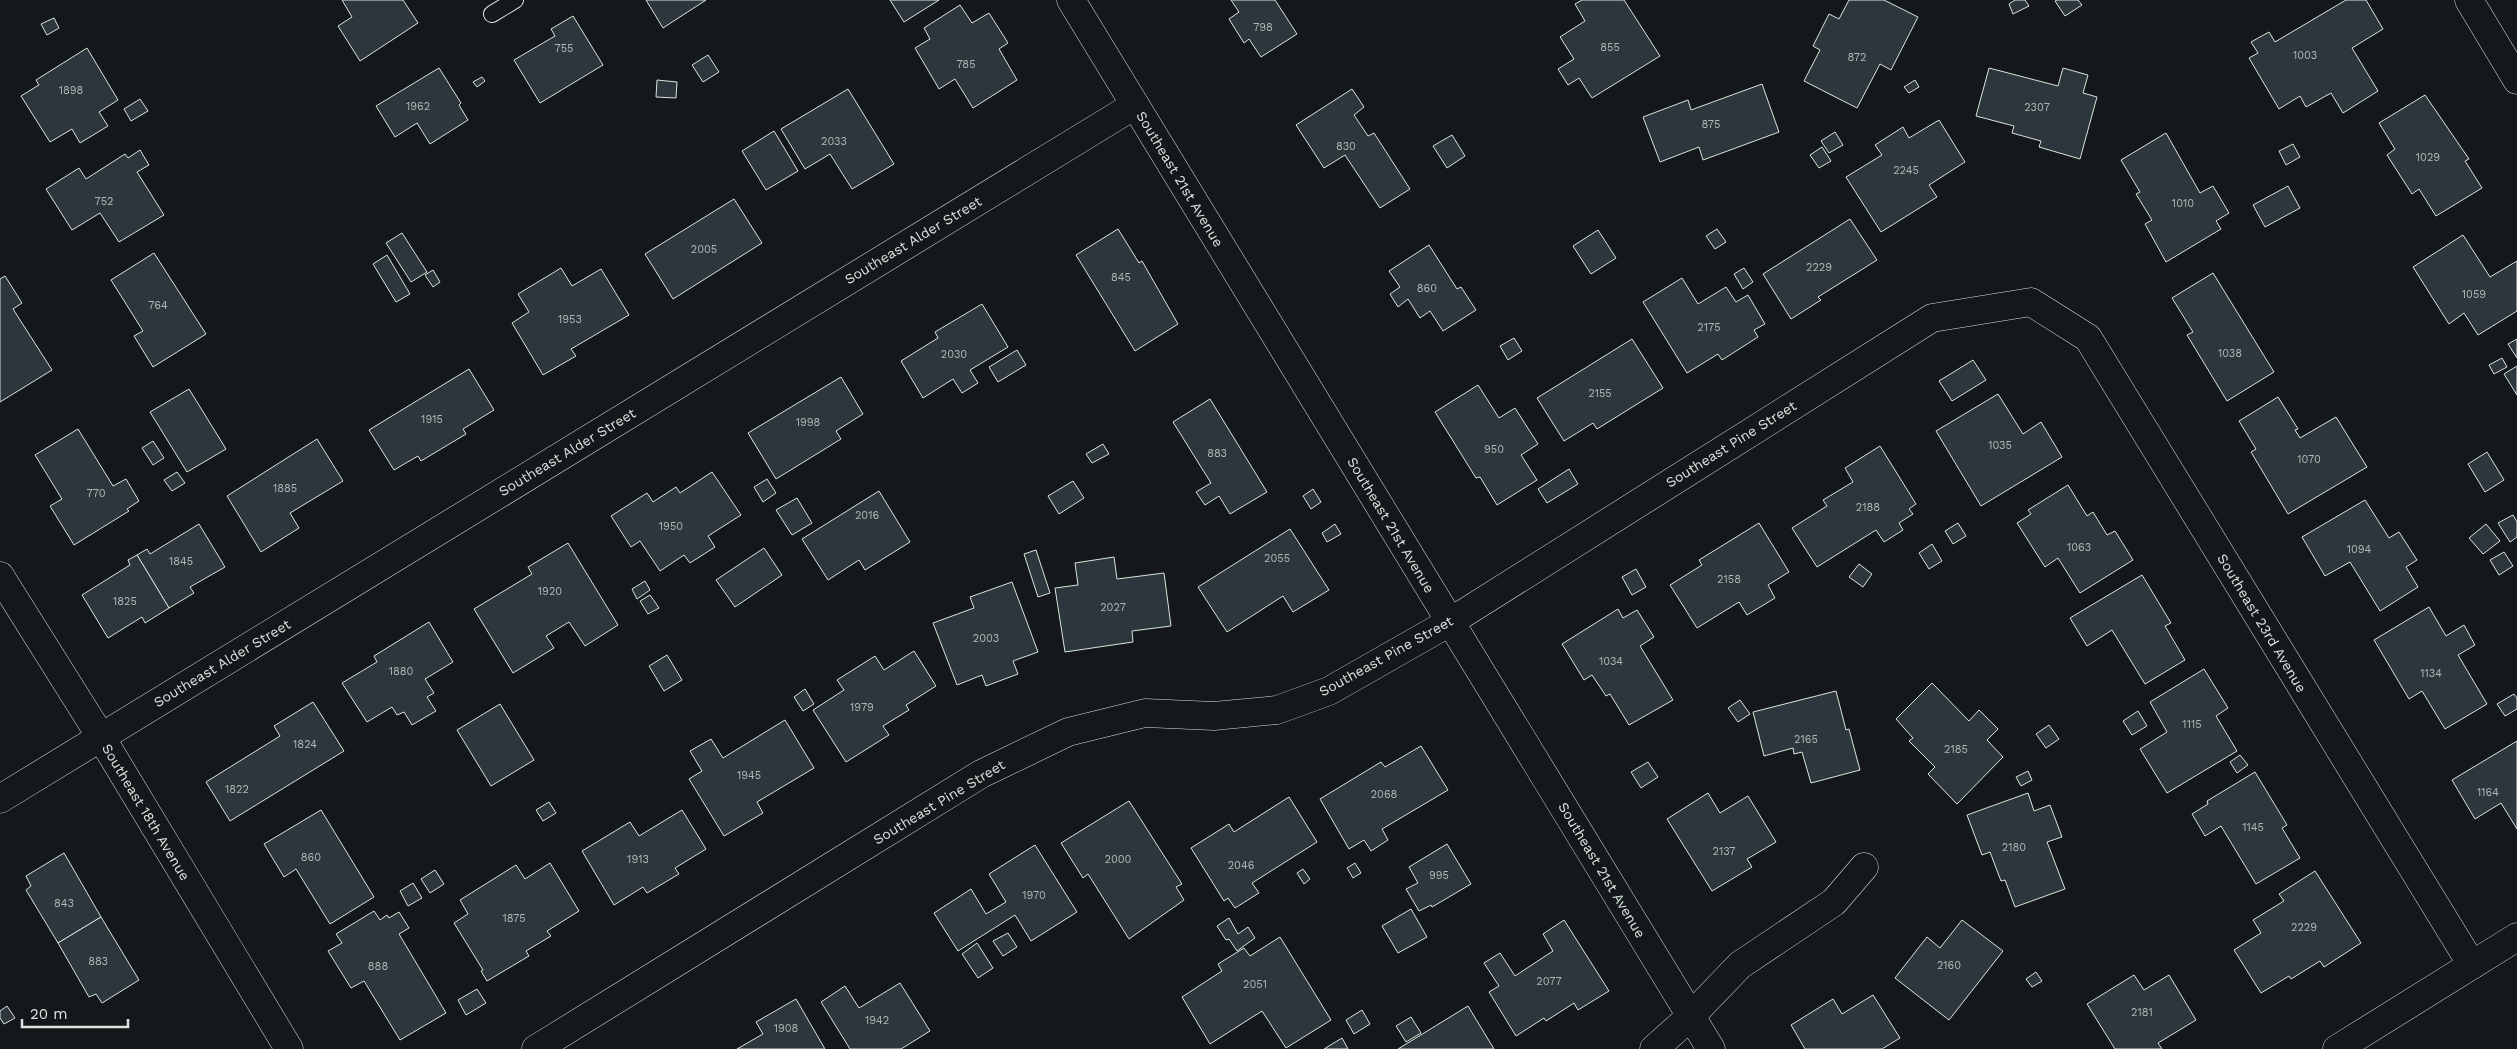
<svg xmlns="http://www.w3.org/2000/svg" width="2517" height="1049" font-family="'Work Sans',sans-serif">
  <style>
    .building { fill: #2c363c; stroke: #d8e6dc }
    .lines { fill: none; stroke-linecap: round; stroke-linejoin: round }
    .lane-casing { stroke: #d8e6dc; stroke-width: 18 }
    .street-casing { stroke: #d8e6dc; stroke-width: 29 }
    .secondary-casing { stroke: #d8e6dc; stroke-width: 29 }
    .lane { stroke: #14181c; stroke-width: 16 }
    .street { stroke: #14181c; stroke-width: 28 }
    .secondary { stroke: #14181c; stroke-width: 28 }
    .labels { text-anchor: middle; stroke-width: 4; stroke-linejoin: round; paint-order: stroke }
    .number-label { font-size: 11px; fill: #adbab4 }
    .street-label { font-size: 14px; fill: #d8e6dc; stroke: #14181c }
  </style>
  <rect width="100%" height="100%" fill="#14181c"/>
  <g class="building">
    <polygon points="342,0 403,0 418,23 360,61 338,26 352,17"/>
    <polygon points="646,0 706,0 663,28"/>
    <polygon points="890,0 939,0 904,22"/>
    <polygon points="1231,0 1275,0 1297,34 1261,57 1249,39 1244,43 1229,19 1239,12"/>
    <polygon points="1582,0 1624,0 1660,56 1592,98 1579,78 1568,85 1558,69 1574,59 1560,37 1585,21 1575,4"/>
    <polygon points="1849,0 1884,0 1918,17 1891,70 1880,64 1857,108 1804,81 1820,50 1813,46 1829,14 1839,19"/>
    <polygon points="2015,0 2025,0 2029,6 2013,14 2009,4"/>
    <polygon points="2057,0 2078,0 2082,5 2065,16 2055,1"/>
    <polygon points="2346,0 2366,0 2383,29 2352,48 2378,91 2343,113 2331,93 2306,107 2300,96 2279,109 2249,58 2258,53 2251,42 2269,32 2275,42"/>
    <polygon points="960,5 972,23 989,13 1008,43 999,49 1017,80 973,108 955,79 939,89 915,48 930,39 924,28"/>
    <polygon points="573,16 603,65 540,103 514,60 555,36 551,29"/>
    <polygon points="54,18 59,28 47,35 41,24"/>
    <polygon points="87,48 118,100 99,112 108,126 80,143 72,129 50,142 21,96 39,85 36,80"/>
    <polygon points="708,55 719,72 703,82 692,65"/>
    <polygon points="439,68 461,103 459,105 468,120 430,144 417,123 395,137 376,106"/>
    <polygon points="1989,68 2058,86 2063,68 2088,75 2083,93 2097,97 2080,159 2039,147 2041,141 2012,133 2014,126 1976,116"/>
    <polygon points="482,77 485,81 477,87 473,82"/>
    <polygon points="657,80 677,82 676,98 656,97"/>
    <polygon points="1915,80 1919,87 1909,93 1904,87"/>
    <polygon points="1762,84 1779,132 1703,160 1699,147 1660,162 1643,117 1688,100 1691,110"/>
    <polygon points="848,89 894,164 852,189 830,154 805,169 781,129"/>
    <polygon points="1352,89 1364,107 1354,115 1368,136 1374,133 1410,189 1380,208 1345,155 1324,168 1296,125"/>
    <polygon points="2425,95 2469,159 2465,161 2482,188 2436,216 2419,189 2412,194 2387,155 2395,149 2379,123"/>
    <polygon points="140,99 148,111 131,121 124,109"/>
    <polygon points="1939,120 1965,162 1929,185 1937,197 1881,232 1846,177 1882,155 1875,145 1903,127 1909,138"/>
    <polygon points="774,131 798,171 766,190 742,151"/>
    <polygon points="1835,132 1843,145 1829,153 1821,141"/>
    <polygon points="2166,133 2200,193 2213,186 2229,213 2216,221 2221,229 2166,262 2145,224 2152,220 2136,194 2140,192 2121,160"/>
    <polygon points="1452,135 1465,156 1447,168 1433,146"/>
    <polygon points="2293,144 2300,157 2286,165 2279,151"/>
    <polygon points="1822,147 1831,161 1819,168 1810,155"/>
    <polygon points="140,150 149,165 137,172 164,215 119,242 100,213 72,230 46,189 79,168 86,179 125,154 128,158"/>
    <polygon points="2288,186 2300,208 2265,227 2253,205"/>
    <polygon points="734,199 762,243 673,299 645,254"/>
    <polygon points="1850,219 1877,260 1818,297 1821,300 1791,319 1763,274"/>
    <polygon points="1118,229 1139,263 1142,261 1178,324 1135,351 1076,255"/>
    <polygon points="1717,229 1726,242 1715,249 1706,236"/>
    <polygon points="1598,230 1616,258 1591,274 1573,246"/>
    <polygon points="402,233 427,272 411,282 386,243"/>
    <polygon points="2463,235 2490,277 2517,261 2517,311 2478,335 2464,313 2449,324 2413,267"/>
    <polygon points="1429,245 1457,289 1461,287 1476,310 1443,331 1430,311 1420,318 1408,299 1398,307 1390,294 1400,287 1389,271"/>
    <polygon points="154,253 206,334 153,367 134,336 143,331 111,280"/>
    <polygon points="387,255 410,294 396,302 373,264"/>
    <polygon points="561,268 572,286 601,269 629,315 571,349 576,356 543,375 512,323 529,312 518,294"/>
    <polygon points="1744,268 1753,282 1743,289 1734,274"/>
    <polygon points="433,270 440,282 433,287 425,275"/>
    <polygon points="2213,273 2274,372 2227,401 2187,335 2193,332 2172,298"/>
    <polygon points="5,276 22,303 13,309 52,370 0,402 0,279"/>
    <polygon points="1682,278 1698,304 1726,287 1736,302 1748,295 1765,324 1754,330 1758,337 1722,360 1718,354 1687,373 1643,302"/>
    <polygon points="982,304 1008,347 970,370 978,383 962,393 953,379 923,398 901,361 938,338 935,332"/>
    <polygon points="1514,338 1522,351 1508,360 1500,346"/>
    <polygon points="1632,339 1663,388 1597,429 1593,423 1564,441 1537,398"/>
    <polygon points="2517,339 2517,358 2508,344"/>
    <polygon points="1017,350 1026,365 998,382 989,367"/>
    <polygon points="2502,358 2507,367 2494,374 2489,365"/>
    <polygon points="1973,360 1986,380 1952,401 1939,381"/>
    <polygon points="2517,366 2517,395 2504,374"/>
    <polygon points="469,369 494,410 463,429 466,434 421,461 418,456 394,470 369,430"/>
    <polygon points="841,377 863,414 836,431 841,439 776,479 748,433"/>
    <polygon points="1478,385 1499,418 1515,408 1538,444 1521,455 1537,480 1497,505 1480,477 1476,478 1435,412"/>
    <polygon points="189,389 226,449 187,472 150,412"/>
    <polygon points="1998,394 2023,434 2041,422 2062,457 1981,506 1936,431"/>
    <polygon points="2278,397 2298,429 2295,430 2300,438 2336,417 2367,467 2288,514 2251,452 2256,449 2239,421"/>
    <polygon points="1210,399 1267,492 1230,514 1219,496 1205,505 1196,492 1211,483 1173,422"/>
    <polygon points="78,429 113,486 126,479 139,501 127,509 129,511 74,545 50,506 62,499 35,455"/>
    <polygon points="317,439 343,481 290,513 299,528 261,552 227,496"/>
    <polygon points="153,441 164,458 153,465 142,448"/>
    <polygon points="1103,444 1109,454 1092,463 1086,454"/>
    <polygon points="1880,446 1916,504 1909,509 1913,514 1899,523 1903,530 1884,542 1876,530 1817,567 1792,528 1827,506 1823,500 1853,482 1845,468"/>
    <polygon points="2487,452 2504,480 2485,492 2468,464"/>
    <polygon points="1569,469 1578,484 1547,503 1538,489"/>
    <polygon points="177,472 185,483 172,491 164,480"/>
    <polygon points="712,472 741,515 708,536 715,547 690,563 684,555 660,571 640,541 631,547 611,516 647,493 653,502 676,487 680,493"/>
    <polygon points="767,479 776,493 763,502 754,487"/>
    <polygon points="1073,481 1084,498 1059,514 1048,496"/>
    <polygon points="2068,485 2087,516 2093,512 2107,535 2115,531 2133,560 2080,593 2058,558 2045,567 2017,523 2031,514 2028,510"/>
    <polygon points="1313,489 1321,502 1311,509 1303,496"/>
    <polygon points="879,491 910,542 865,570 859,560 828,580 802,539"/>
    <polygon points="797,498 812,523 792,535 776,510"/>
    <polygon points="2365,500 2389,538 2399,532 2417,560 2406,567 2418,587 2380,611 2350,562 2325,576 2302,537"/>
    <polygon points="2513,515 2517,522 2517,537 2510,542 2498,523"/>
    <polygon points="1759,523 1789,572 1768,585 1775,598 1747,615 1739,602 1697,628 1670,585 1702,565 1699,560"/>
    <polygon points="1958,523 1966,536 1953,544 1945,531"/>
    <polygon points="199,524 225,567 190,587 194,593 169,608 137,555 147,549 150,554"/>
    <polygon points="1335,524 1341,534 1327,542 1322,533"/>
    <polygon points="2486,524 2500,541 2483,554 2469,538"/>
    <polygon points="1290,529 1329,590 1293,612 1283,596 1227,632 1198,587"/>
    <polygon points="568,543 618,625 585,646 569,622 546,636 554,648 513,673 474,609 532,574 528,567"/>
    <polygon points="1932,544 1942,561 1929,569 1919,553"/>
    <polygon points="764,548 782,575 735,607 716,580"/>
    <polygon points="1036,550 1050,593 1038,597 1024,554"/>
    <polygon points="2504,552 2513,566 2499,575 2490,560"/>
    <polygon points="137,555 169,608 145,623 142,617 108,638 82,595 130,565 128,560"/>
    <polygon points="1114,557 1117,579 1164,573 1171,626 1132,631 1133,642 1065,652 1055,588 1078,585 1075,563"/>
    <polygon points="1859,564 1872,574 1863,587 1849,577"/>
    <polygon points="1636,569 1646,587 1632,595 1622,577"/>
    <polygon points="2142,575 2171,623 2165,626 2185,660 2145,684 2112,630 2087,646 2070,618"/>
    <polygon points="645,581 650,590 637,599 632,589"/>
    <polygon points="1012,582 1038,652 1013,661 1018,674 986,686 982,675 957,685 933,623 974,608 970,597"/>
    <polygon points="650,595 659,608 648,614 640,601"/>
    <polygon points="2429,607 2446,636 2464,625 2475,645 2458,655 2487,704 2445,729 2422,691 2409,699 2374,640"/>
    <polygon points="1618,609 1623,618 1637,610 1654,637 1640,646 1673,700 1629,725 1610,694 1606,696 1592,675 1584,680 1562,644"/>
    <polygon points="429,622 453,662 425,679 434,693 427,697 436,711 412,725 404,712 397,715 392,707 367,722 342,683 377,662 374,656"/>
    <polygon points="914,651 936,686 906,705 909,710 883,726 889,735 846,762 813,710 844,690 837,680 875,656 884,670"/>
    <polygon points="667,655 682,680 664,691 649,666"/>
    <polygon points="2204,669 2228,708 2216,716 2237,751 2167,793 2140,749 2167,732 2150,702"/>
    <polygon points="1932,683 1969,721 1979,710 1998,729 1987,740 2003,757 1957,804 1928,774 1935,767 1909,741 1913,738 1896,719"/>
    <polygon points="805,689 814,704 803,711 794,697"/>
    <polygon points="1836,691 1846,730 1849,729 1860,770 1811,783 1802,752 1794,754 1793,748 1764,756 1753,712"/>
    <polygon points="2514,694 2517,698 2517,709 2505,716 2497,704"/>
    <polygon points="1740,700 1750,714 1738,722 1728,708"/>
    <polygon points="313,702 344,751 230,821 206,782 280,736 274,726"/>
    <polygon points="500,704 534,760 491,786 457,730"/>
    <polygon points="2138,711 2147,726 2132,735 2123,721"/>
    <polygon points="785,720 814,768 757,802 763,813 724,836 689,779 702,771 690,751 711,739 723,758"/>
    <polygon points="2049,725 2059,739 2046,748 2036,734"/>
    <polygon points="2517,741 2517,829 2501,803 2475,819 2452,780"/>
    <polygon points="1421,746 1448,790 1382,829 1388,840 1371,851 1364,840 1349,849 1320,799 1381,762 1385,767"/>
    <polygon points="2240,755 2248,765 2237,773 2230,762"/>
    <polygon points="1648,762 1658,777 1641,788 1631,772"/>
    <polygon points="2028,771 2032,780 2021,786 2016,777"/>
    <polygon points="2255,772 2287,825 2282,828 2300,858 2256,884 2221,826 2205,836 2192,814 2208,804 2207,801"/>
    <polygon points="1708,793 1720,813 1748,796 1776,842 1747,859 1752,867 1712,891 1667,819"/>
    <polygon points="2028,793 2034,811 2050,805 2062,837 2047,842 2065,889 2015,907 2005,880 2001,881 1990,852 1982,855 1967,815"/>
    <polygon points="1289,797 1317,842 1252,883 1259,893 1235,908 1228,898 1224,901 1191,848 1229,824 1234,832"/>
    <polygon points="1129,801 1182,884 1176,887 1184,900 1129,939 1088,874 1083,878 1061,843"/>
    <polygon points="549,802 556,813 543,821 536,810"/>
    <polygon points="321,810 374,897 330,924 296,869 284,877 264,844"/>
    <polygon points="682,810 706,849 675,868 679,874 647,893 643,887 614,905 582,851 630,822 639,836"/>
    <polygon points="1447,844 1471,884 1432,907 1431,905 1419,911 1406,889 1418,883 1409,867"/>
    <polygon points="1035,845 1077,912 1031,941 1015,915 958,951 934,913 971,889 986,914 1006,902 989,874"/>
    <polygon points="64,853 101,917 58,943 26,890 31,886 26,876"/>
    <polygon points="550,863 579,911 547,931 551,936 526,951 529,956 487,981 481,971 483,970 454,923 468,914 460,900 516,865 525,879"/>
    <polygon points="1355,863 1361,873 1353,878 1347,868"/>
    <polygon points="1303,869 1310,879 1304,884 1297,873"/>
    <polygon points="435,870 444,884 430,893 421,879"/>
    <polygon points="2315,871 2361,943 2324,967 2320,961 2291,979 2289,976 2261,993 2234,950 2261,933 2253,920 2284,901 2279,894"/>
    <polygon points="413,883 422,898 408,906 400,891"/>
    <polygon points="1411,909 1427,937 1398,953 1382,926"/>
    <polygon points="374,911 380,920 387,915 389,918 399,912 409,928 399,934 446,1013 400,1040 364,981 351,988 328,951 342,943 336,934"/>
    <polygon points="101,917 139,980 102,1003 96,994 89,997 58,943"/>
    <polygon points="1229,918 1238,934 1248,927 1255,938 1237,951 1229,939 1226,940 1217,926"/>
    <polygon points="1564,920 1609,991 1578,1010 1574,1003 1546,1021 1544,1018 1516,1036 1489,992 1499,986 1484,963 1500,953 1515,976 1553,951 1543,934"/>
    <polygon points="1962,920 2003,951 1949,1020 1895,978 1927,937 1940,948"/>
    <polygon points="1008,933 1017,947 1003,956 993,941"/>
    <polygon points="1280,937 1331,1020 1286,1048 1262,1011 1210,1044 1182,997 1222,971 1218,964 1244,948 1250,956"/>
    <polygon points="977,943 993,968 978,978 962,954"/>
    <polygon points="2036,972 2042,981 2032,987 2026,979"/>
    <polygon points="2134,975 2144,990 2169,975 2196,1020 2158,1043 2162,1049 2115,1049 2087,1004"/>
    <polygon points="900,983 930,1031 901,1049 850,1049 821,1002 845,986 859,1008"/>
    <polygon points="477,989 486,1003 466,1015 458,1000"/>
    <polygon points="1873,995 1900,1038 1882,1049 1805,1049 1791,1025 1833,999 1842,1014"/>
    <polygon points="796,999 825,1049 737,1049 763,1034 756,1022"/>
    <polygon points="7,1006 15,1018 4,1024 0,1018 0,1011"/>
    <polygon points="1468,1006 1494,1049 1398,1049"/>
    <polygon points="1362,1010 1370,1024 1354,1034 1346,1020"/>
    <polygon points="1411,1017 1421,1033 1406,1042 1396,1026"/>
    <polygon points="1342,1038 1348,1049 1324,1049"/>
  </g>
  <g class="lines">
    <g class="lane-casing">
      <polyline id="lane" points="492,14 515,0"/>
    </g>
    <g class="street-casing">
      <g id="street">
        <polyline points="2469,0 2517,80"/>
        <polyline points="0,576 101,737 289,1049"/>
        <polyline points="0,799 1135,105"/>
        <polyline points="536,1049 981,774 1068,732 1145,713 1214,716 1277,710 1329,691 1450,622 1932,318 2031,302 2088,338 2472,965"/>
        <polyline points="1654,1049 1691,1016 1740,965 1834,902 1864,867"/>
        <polyline points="2337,1049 2517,937"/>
      </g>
    </g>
    <g class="secondary-casing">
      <polyline id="secondary" points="1071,0 1711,1049"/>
    </g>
    <use href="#lane" class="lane"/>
    <use href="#street" class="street"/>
    <use href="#secondary" class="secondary"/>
  </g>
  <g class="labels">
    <g class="number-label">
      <text x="1263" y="31">798</text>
      <text x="1610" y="51">855</text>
      <text x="564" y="52">755</text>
      <text x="2305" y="59">1003</text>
      <text x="1857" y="61">872</text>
      <text x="966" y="68">785</text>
      <text x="71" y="94">1898</text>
      <text x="418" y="110">1962</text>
      <text x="2037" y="111">2307</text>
      <text x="1711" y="128">875</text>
      <text x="834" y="145">2033</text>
      <text x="1346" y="150">830</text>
      <text x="2428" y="161">1029</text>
      <text x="1906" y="174">2245</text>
      <text x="104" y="205">752</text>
      <text x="2183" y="207">1010</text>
      <text x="704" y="253">2005</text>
      <text x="1819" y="271">2229</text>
      <text x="1121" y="281">845</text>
      <text x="1427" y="292">860</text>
      <text x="2474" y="298">1059</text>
      <text x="158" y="309">764</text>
      <text x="570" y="323">1953</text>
      <text x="1709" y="331">2175</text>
      <text x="2230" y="357">1038</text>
      <text x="954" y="358">2030</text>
      <text x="1600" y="397">2155</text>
      <text x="432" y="423">1915</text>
      <text x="808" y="426">1998</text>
      <text x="2000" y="449">1035</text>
      <text x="1494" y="453">950</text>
      <text x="1217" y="457">883</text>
      <text x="2309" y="463">1070</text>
      <text x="285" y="492">1885</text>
      <text x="96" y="497">770</text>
      <text x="1868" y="511">2188</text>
      <text x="867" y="519">2016</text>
      <text x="671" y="530">1950</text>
      <text x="2079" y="551">1063</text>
      <text x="2359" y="553">1094</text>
      <text x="1277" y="562">2055</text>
      <text x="181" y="565">1845</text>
      <text x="1729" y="583">2158</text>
      <text x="550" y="595">1920</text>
      <text x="125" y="605">1825</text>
      <text x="1113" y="611">2027</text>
      <text x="986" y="642">2003</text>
      <text x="1611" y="665">1034</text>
      <text x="401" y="675">1880</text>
      <text x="2431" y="677">1134</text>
      <text x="862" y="711">1979</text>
      <text x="2192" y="728">1115</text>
      <text x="1806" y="743">2165</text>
      <text x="305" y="748">1824</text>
      <text x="1956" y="753">2185</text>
      <text x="749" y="779">1945</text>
      <text x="237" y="793">1822</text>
      <text x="2488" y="796">1164</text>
      <text x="1384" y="798">2068</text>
      <text x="2253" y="831">1145</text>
      <text x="2014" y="851">2180</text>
      <text x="1724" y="855">2137</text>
      <text x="311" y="861">860</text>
      <text x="638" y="863">1913</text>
      <text x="1118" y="863">2000</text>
      <text x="1241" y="869">2046</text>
      <text x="1439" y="879">995</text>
      <text x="1034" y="899">1970</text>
      <text x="64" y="907">843</text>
      <text x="514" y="922">1875</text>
      <text x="2304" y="931">2229</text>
      <text x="98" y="965">883</text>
      <text x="1949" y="969">2160</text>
      <text x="378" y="970">888</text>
      <text x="1549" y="985">2077</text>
      <text x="1255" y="988">2051</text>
      <text x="2142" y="1016">2181</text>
      <text x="877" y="1024">1942</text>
      <text x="786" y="1032">1908</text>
    </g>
    <g class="street-label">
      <text transform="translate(1180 179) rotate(59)" y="5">Southeast 21st Avenue</text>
      <text transform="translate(913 240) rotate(-31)" y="5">Southeast Alder Street</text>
      <text transform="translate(1731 444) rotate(-32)" y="5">Southeast Pine Street</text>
      <text transform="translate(567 452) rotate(-31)" y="5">Southeast Alder Street</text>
      <text transform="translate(1391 525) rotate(59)" y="5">Southeast 21st Avenue</text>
      <text transform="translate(2262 623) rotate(59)" y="5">Southeast 23rd Avenue</text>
      <text transform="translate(1386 656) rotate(-29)" y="5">Southeast Pine Street</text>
      <text transform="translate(222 663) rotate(-31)" y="5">Southeast Alder Street</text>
      <text transform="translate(939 802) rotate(-31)" y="5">Southeast Pine Street</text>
      <text transform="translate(146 812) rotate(59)" y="5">Southeast 18th Avenue</text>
      <text transform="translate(1602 870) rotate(59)" y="5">Southeast 21st Avenue</text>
    </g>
  </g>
  <path d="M22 1019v8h106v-8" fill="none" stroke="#d8e6dc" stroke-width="2.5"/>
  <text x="30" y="1019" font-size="15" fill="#d8e6dc" stroke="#14181c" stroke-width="4" paint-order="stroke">20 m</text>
</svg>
